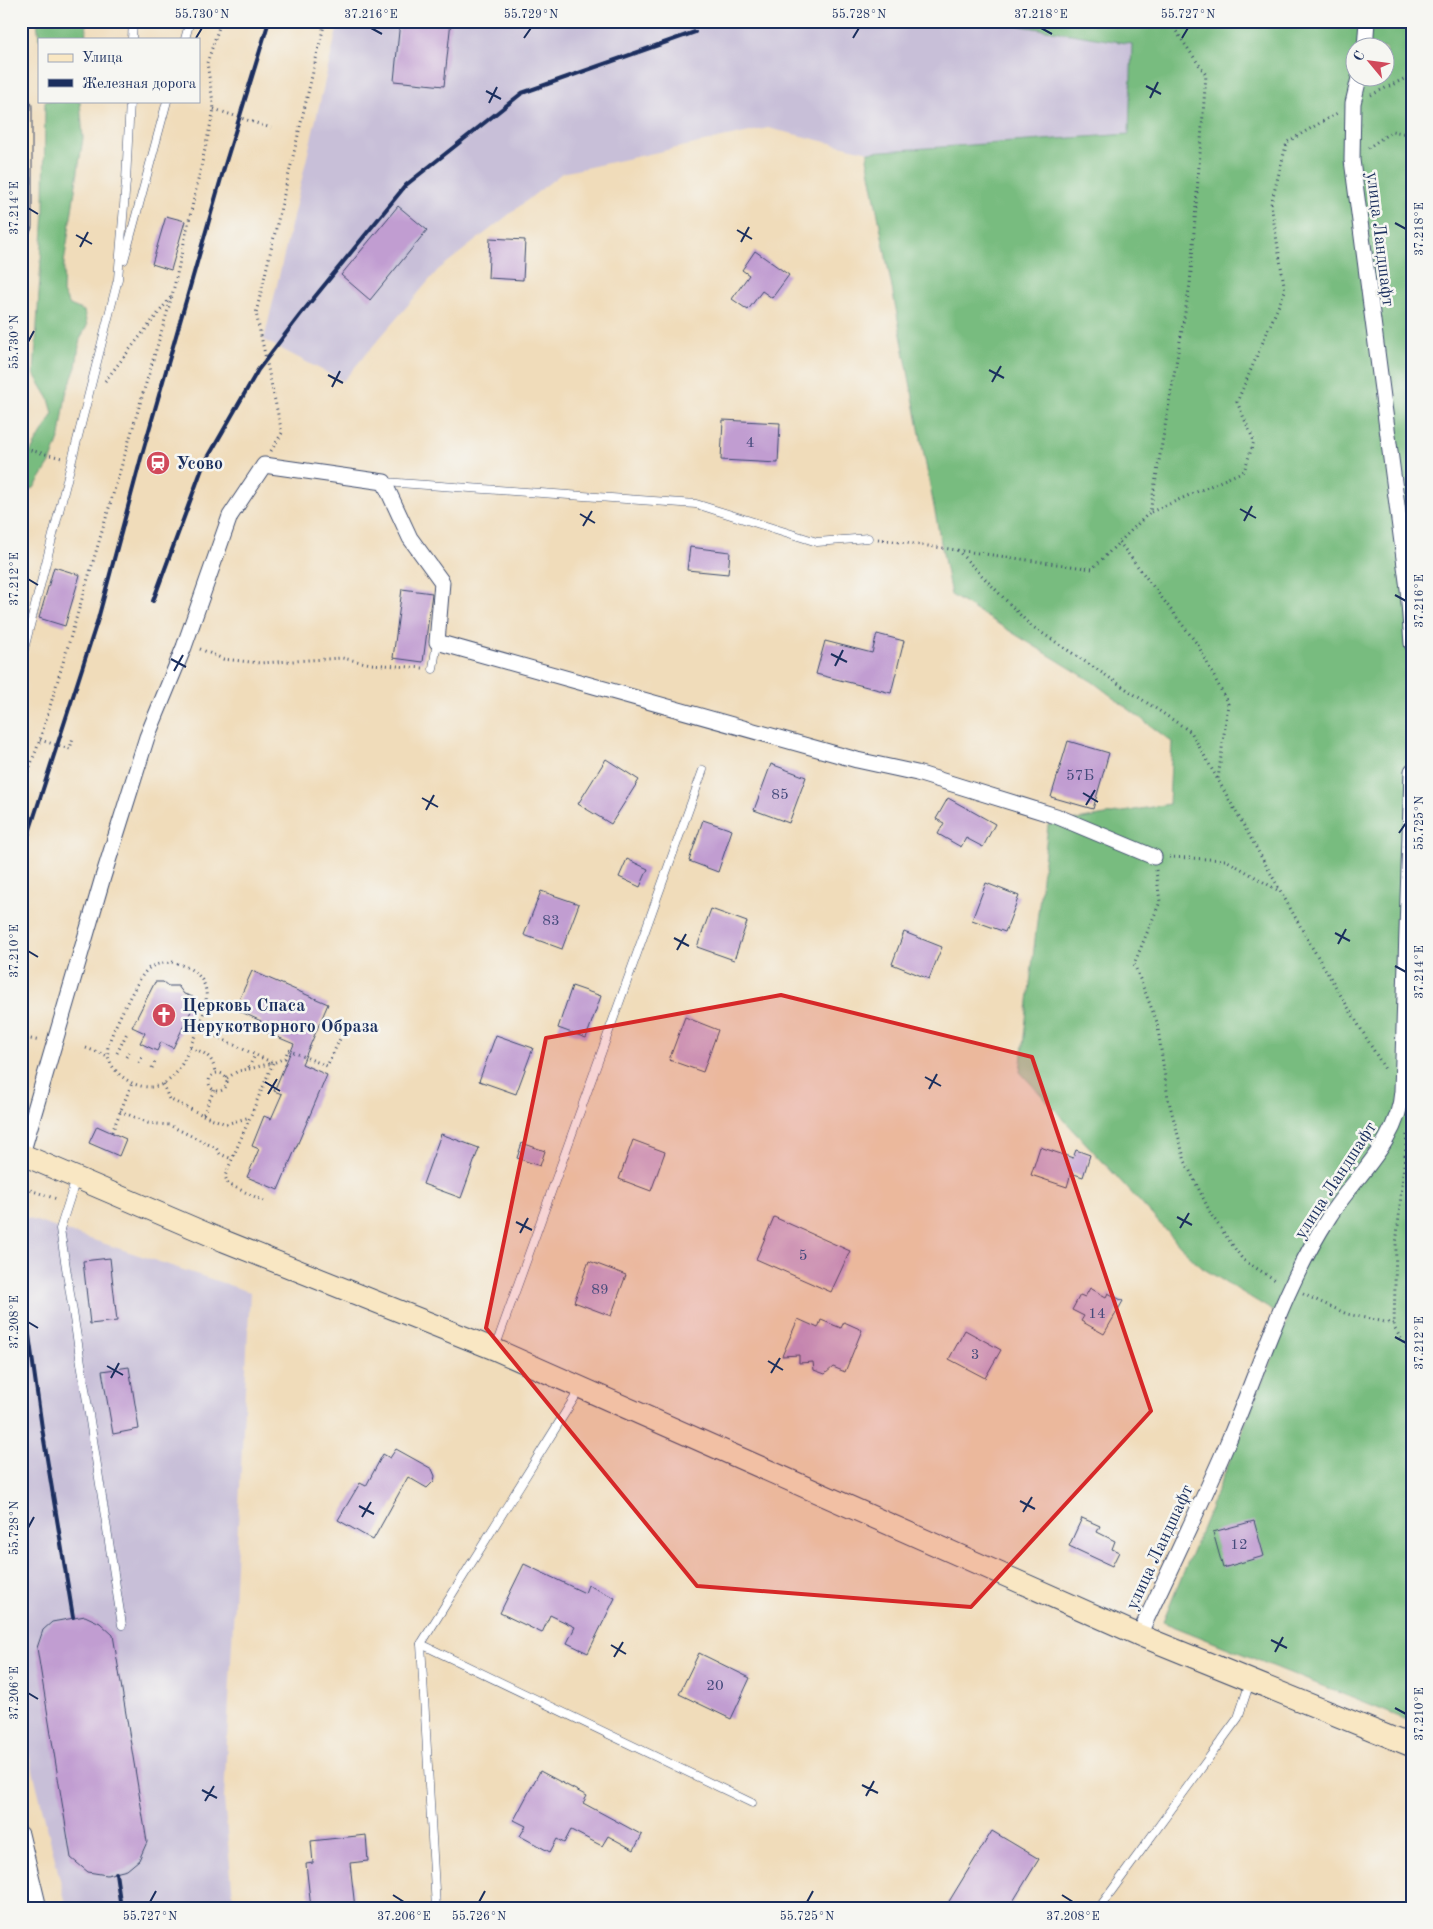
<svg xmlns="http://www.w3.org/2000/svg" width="1433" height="1929" font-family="'Old Standard TT',serif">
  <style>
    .industrial { fill: #c8bfd8 }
    .forest { fill: #78bc7f; stroke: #4a766e; fill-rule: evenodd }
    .building { fill: #c19dd1 }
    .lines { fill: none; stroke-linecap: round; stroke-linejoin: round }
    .lane-casing { stroke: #3b496c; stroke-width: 9 }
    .street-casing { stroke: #3b496c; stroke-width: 17 }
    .secondary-casing { stroke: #3b496c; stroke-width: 23 }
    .path { stroke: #3b496c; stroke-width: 3; stroke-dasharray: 1 4; stroke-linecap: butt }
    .lane { stroke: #fff; stroke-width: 8 }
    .street { stroke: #fff; stroke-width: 15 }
    .secondary { stroke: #f9e7c3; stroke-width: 21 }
    .rail { stroke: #1b2f5e; stroke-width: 4 }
    .marked { fill: #d62828; fill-opacity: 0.2; stroke: #d62828; stroke-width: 4; stroke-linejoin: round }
    .ticks { fill: none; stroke: #1b2f5e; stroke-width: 2 }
    .labels { text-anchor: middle; stroke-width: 5; stroke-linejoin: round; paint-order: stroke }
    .number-label { font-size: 15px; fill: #444a7b }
    .street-label { font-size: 18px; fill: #1b2f5e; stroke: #f6f6f2 }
    .poi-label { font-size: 18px; font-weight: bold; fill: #1b2f5e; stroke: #f6f6f2; text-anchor: start }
    .neatline { fill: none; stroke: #1b2f5e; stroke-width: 2 }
    .ticks-label { font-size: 12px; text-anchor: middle; fill: #1b2f5e }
  </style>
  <rect width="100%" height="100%" fill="#f6f6f2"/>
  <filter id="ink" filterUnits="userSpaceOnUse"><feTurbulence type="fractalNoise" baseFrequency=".02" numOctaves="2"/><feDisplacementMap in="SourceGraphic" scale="10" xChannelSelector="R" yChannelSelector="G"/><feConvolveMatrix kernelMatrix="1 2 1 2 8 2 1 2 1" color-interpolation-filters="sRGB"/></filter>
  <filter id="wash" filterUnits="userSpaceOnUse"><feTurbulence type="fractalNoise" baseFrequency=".0096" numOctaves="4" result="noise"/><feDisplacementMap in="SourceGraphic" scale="20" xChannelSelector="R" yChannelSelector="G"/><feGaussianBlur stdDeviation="1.12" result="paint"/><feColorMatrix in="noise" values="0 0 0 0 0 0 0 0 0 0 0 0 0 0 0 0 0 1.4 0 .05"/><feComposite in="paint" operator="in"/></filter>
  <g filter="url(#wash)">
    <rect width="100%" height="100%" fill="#f0dcba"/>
    <g class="industrial">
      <polygon points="339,21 992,21 1132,44 1129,134 869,152 768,128 562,173 438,270 343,381 264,340"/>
      <polygon points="21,1216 250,1292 224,1799 234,1908 67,1908 21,1722"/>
    </g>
    <g class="forest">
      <polygon points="37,21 87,21 85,39 39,39"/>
      <path d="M992 21H1412V1722L1163 1622 1288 1320 1199 1266 1020 1072 1048 825 1169 804 1172 742 1093 682 951 595 867 158 869 152 1129 134 1132 44ZM1356 48H1386V78H1356Z"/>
      <path d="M45 101H80L83 138 64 263 63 293 70 305 84 311 87 326 80 339 76 367 66 394 60 436 50 463 34 488 22 491C18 462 41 438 53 413L49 399 34 374 44 211Z"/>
    </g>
    <g id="blocks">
      <g class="building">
        <polygon points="400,21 451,21 444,86 394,81"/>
        <polygon points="398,206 427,230 370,300 341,275"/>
        <polygon points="166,216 185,221 171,270 152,264"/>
        <polygon points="490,238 525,240 523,280 488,278"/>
        <polygon points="755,251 789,275 772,298 762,291 748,310 732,299 749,275 742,270"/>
        <polygon points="723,420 780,423 778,463 721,460"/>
        <polygon points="690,547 730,552 728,574 687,570"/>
        <polygon points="54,567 80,575 65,626 39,618"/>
        <polygon points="402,589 432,593 423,662 393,658"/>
        <polygon points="877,634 904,641 891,693 816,674 825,641 872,653"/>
        <polygon points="1068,741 1109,753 1093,809 1051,797"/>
        <polygon points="606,759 639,780 611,824 578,804"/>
        <polygon points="771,764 806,777 789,823 754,810"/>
        <polygon points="948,798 995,824 983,847 966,838 961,847 938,834 944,823 936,819"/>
        <polygon points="703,820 732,830 718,872 689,861"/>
        <polygon points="627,859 648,869 640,887 619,877"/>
        <polygon points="986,883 1019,896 1005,932 972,920"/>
        <polygon points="541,891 579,904 562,949 524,935"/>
        <polygon points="711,909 747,922 734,960 697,947"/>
        <polygon points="904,932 942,947 929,979 892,964"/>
        <polygon points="252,971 328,1004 302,1064 327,1075 278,1190 247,1177 259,1149 252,1146 264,1116 271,1119 282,1094 274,1091 294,1044 258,1029 261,1021 235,1009"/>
        <polygon points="155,982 163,982 168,986 178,986 184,994 193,997 195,1003 173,1048 161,1042 157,1051 140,1043 145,1033 132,1027"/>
        <polygon points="572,986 601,996 586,1038 558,1028"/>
        <polygon points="685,1017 718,1030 703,1072 669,1060"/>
        <polygon points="496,1035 533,1048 516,1094 479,1081"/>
        <polygon points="97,1126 126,1139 119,1156 89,1143"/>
        <polygon points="441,1134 479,1148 461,1198 423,1184"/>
        <polygon points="633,1140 665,1152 651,1191 619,1179"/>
        <polygon points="522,1143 545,1151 540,1166 517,1158"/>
        <polygon points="1040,1147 1073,1158 1076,1150 1090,1155 1083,1177 1071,1173 1067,1187 1031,1175"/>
        <polygon points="774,1217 850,1251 831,1292 756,1259"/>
        <polygon points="110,1258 117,1321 90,1324 83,1261"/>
        <polygon points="589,1261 626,1275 611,1316 574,1302"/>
        <polygon points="1090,1288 1106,1297 1108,1293 1123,1301 1104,1334 1081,1321 1084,1316 1072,1310 1080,1295 1085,1297"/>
        <polygon points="798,1319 818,1328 821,1320 841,1328 844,1322 862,1330 845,1372 833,1367 825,1374 814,1370 813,1362 799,1363 799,1355 782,1356"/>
        <polygon points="965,1330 1001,1350 985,1378 949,1359"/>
        <polygon points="129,1367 139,1429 113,1434 102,1371"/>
        <polygon points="396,1449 432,1469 435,1476 434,1481 427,1488 408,1477 373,1540 338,1520 360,1483 366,1486 383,1454 390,1458"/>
        <polygon points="1082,1518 1100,1526 1097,1532 1115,1541 1112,1549 1119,1552 1112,1566 1069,1546"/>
        <polygon points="1254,1521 1264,1556 1223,1568 1213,1532"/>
        <polygon points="524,1564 585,1593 588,1585 615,1598 588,1653 567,1643 575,1627 550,1615 542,1633 500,1613"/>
        <polygon points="85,1616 100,1623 113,1635 147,1842 139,1860 127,1870 107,1875 88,1872 71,1858 37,1648 43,1630 52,1622"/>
        <polygon points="699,1653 750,1678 731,1719 679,1694"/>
        <polygon points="540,1771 587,1796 583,1803 642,1835 634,1850 608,1836 602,1846 571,1830 564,1843 557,1839 550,1852 520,1836 526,1826 514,1820"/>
        <polygon points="992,1831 1039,1859 1009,1908 945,1908"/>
        <polygon points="366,1835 368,1861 350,1863 355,1908 311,1908 306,1864 313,1863 311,1841"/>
      </g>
    </g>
  </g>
  <g filter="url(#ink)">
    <use href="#blocks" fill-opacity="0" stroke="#3b496c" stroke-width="1"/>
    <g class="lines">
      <g class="lane-casing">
        <g id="lane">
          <polyline points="132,39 133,21"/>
          <polyline points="185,39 190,21"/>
          <polyline points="124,260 167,101"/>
          <polyline points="384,482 696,504 817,542 868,538"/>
          <polyline points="21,661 118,279 126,181 130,101"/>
          <polyline points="433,669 437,642"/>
          <polyline points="76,1179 60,1229 122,1625"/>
          <polyline points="495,1348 703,770"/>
          <polyline points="421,1644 752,1803"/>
          <polyline points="436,1908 421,1644 580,1389"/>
          <polyline points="1099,1908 1238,1718 1250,1682"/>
        </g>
      </g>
      <g class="street-casing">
        <g id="street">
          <polyline points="1365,48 1367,21"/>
          <polyline points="1359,78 1353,103 1352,160 1408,589 1412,644"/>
          <polyline points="22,1154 103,877 147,737 184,647 230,516 264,465 384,482 410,538 442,582 437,642 857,760 917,773 1056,816 1154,857"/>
          <path d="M1139 1635C1169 1571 1200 1507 1228 1442 1260 1367 1284 1286 1329 1217 1354 1177 1399 1142 1402 1091L1412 771"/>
          <polyline points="21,1834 39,1908"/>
        </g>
      </g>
      <g class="secondary-casing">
        <g id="secondary">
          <polyline points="21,107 21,226"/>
          <polyline points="21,1154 224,1241 494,1349 1139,1635 1412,1746"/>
        </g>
      </g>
      <g class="path">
        <polyline points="1371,95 1412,75"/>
        <polyline points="214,109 271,128"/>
        <polyline points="1368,148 1392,131 1412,135"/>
        <polyline points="105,381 171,297"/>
        <polyline points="21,448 62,458"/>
        <polyline points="271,451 282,433 256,313 325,21"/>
        <polyline points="1151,512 1244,471 1254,441 1237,402 1285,291 1271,204 1287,142 1339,112"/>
        <polyline points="878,539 1092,569 1150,512 1190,284 1206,75 1169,21"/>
        <polyline points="1119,542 1198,645 1228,704 1218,779"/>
        <polyline points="957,550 1030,625 1191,732 1312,947 1386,1071"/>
        <polyline points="200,649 223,659 260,663 342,658 371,664 423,668"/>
        <polyline points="40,740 70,749 73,737"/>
        <polyline points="21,790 40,740 172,296 214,109 207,63 221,21"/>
        <polyline points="1169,857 1226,860 1279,891"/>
        <polyline points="1156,870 1160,902 1134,964 1157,1022 1168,1098 1185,1161 1212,1216 1243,1260 1277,1281"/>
        <path d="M172 962C219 974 209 1005 193 1040 184 1060 176 1086 150 1087 138 1087 128 1082 119 1074 112 1067 106 1058 108 1047 109 1036 137 981 145 972 151 964 163 963 172 962Z"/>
        <polyline points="198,1028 273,1063 285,1058 288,1050 327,1066 347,1024"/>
        <polyline points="21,1037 40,1041"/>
        <path d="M190 1047C205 1053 213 1056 215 1073"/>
        <polyline points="86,1048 108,1056"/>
        <polyline points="117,1053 127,1033"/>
        <polyline points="126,1057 131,1049"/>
        <polyline points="139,1063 143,1055"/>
        <polyline points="152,1068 156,1060"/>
        <polyline points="249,1069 272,1063"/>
        <circle cx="218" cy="1082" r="9"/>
        <polyline points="227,1078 238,1071 248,1069 255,1055"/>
        <polyline points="163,1084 169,1099 203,1115 214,1090"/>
        <polyline points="120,1111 148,1123 169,1125 216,1148 220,1154 232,1159"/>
        <polyline points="203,1115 226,1124 250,1117"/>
        <polyline points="112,1132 132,1083"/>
        <polyline points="1407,1135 1396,1246 1394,1324 1395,1329 1412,1356"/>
        <polyline points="21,1187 57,1199 57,1198"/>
        <polyline points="264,1201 228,1184 225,1176 273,1063"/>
        <polyline points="1303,1294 1347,1314 1394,1324"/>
      </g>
      <use href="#lane" class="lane"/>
      <use href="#street" class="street"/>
      <use href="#secondary" class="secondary"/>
      <g class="rail">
        <polyline points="153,601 203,466 258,370 300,315 406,185 522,93 695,32"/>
        <polyline points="21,857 98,619 141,458 224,168 269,21"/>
        <polyline points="21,1278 42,1428 73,1617"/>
        <polyline points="116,1873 121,1908"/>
      </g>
    </g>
  </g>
  <path class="marked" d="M781 995 1032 1057 1151 1411 971 1607 697 1586 486 1328 546 1038Z"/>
  <path class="ticks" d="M371 28 382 34M1041 28 1052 34M196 38 202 28M524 38 531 28M853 38 859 28M1182 38 1188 28M1146 86 1161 94M486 91 501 99M1150 98 1158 82M489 103 497 87M28 208 38 214M1395 223 1406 229M737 230 752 239M76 235 92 244M741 242 749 227M80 247 88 232M28 342 34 331M989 370 1004 378M328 375 343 383M992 382 1001 366M332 387 340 371M1240 509 1256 518M580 514 595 523M1244 521 1252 506M583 526 592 511M28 579 38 585M1395 595 1406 601M831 654 847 662M171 659 186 667M835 666 843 650M174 671 183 655M1083 793 1098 802M422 798 438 807M1086 805 1095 790M426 810 434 795M1399 833 1406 823M1335 933 1350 941M674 938 689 946M1338 944 1346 929M677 950 686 934M28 951 38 957M1395 966 1406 972M925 1077 941 1086M265 1082 280 1091M929 1089 937 1074M268 1094 277 1079M1177 1217 1192 1225M516 1222 532 1230M1180 1228 1189 1213M520 1233 528 1218M28 1322 38 1328M1395 1337 1406 1343M768 1361 783 1370M107 1366 123 1375M771 1373 780 1358M111 1378 119 1363M1020 1501 1035 1509M359 1506 374 1514M1023 1512 1032 1497M362 1517 371 1502M28 1528 34 1517M1271 1640 1287 1648M611 1645 626 1654M1275 1652 1283 1637M614 1657 623 1642M28 1693 38 1699M1395 1708 1406 1714M862 1785 878 1793M202 1790 217 1798M866 1796 874 1781M205 1801 214 1786M393 1895 404 1902M1062 1895 1073 1902M150 1902 156 1891M479 1902 485 1891M807 1902 813 1891"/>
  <defs>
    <g id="station-disc" transform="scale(1.25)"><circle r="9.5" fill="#d1495b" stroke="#f6f6f2"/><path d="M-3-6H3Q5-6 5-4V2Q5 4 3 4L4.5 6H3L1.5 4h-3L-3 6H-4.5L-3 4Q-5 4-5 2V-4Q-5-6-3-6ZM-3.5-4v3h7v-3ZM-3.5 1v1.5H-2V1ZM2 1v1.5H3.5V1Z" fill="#fff"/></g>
    <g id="church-disc" transform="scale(1.25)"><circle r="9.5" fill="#d1495b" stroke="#f6f6f2"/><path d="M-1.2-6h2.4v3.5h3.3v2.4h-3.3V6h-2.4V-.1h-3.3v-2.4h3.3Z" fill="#fff"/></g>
  </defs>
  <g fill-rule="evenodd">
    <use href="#station-disc" x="158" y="463"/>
    <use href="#church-disc" x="164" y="1015"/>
  </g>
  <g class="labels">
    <g class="number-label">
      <text x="750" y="447">4</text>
      <text x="1080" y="780">57Б</text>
      <text x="780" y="799">85</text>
      <text x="551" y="925">83</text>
      <text x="803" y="1260">5</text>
      <text x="600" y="1294">89</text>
      <text x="1097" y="1318">14</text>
      <text x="975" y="1359">3</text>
      <text x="1239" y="1549">12</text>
      <text x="715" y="1690">20</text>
    </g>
    <g class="street-label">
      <text transform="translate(1381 239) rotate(83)" y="6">улица Ландшафт</text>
      <text transform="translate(1335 1180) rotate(-57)" y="6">улица Ландшафт</text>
      <text transform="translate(1159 1547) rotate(-65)" y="6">улица Ландшафт</text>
    </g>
    <g class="poi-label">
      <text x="176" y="469">Усово</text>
      <text x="182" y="1011">Церковь Спаса<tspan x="182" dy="21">Нерукотворного Образа</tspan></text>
    </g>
  </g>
  <rect width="1433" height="1929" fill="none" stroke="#f6f6f2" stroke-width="55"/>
  <rect x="38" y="38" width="162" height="65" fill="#f6f6f2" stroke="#9ea6b7"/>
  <rect x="48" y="54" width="25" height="8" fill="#f9e7c3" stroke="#9ea6b7"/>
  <text x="82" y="62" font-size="15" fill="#1b2f5e">Улица</text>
  <rect x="48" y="79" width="25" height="8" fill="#1b2f5e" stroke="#9ea6b7"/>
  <text x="82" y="88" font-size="15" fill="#1b2f5e">Железная дорога</text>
  <g transform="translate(1370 62) rotate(299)"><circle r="24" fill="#f6f6f2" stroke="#9ea6b7"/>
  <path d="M0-4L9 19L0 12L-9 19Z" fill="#d1495b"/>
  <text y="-8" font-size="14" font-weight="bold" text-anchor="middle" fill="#1b2f5e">С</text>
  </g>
  <rect x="28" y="28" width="1378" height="1874" class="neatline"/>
  <g class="ticks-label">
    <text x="202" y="18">55.730°N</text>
    <text x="371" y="18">37.216°E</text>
    <text x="531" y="18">55.729°N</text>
    <text x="859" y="18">55.728°N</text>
    <text x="1041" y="18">37.218°E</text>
    <text x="1188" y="18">55.727°N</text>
    <text transform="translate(14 208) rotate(-90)" y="4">37.214°E</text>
    <text transform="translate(1419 229) rotate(-90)" y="4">37.218°E</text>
    <text transform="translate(14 342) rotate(-90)" y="4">55.730°N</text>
    <text transform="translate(14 579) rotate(-90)" y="4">37.212°E</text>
    <text transform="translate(1419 601) rotate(-90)" y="4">37.216°E</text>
    <text transform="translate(1419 823) rotate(-90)" y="4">55.725°N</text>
    <text transform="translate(14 951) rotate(-90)" y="4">37.210°E</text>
    <text transform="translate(1419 972) rotate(-90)" y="4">37.214°E</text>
    <text transform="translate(14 1322) rotate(-90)" y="4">37.208°E</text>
    <text transform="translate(1419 1343) rotate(-90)" y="4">37.212°E</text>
    <text transform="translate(14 1528) rotate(-90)" y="4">55.728°N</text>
    <text transform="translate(14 1693) rotate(-90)" y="4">37.206°E</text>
    <text transform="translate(1419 1714) rotate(-90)" y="4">37.210°E</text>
    <text x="150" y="1920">55.727°N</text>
    <text x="404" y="1920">37.206°E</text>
    <text x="479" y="1920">55.726°N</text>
    <text x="807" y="1920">55.725°N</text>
    <text x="1073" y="1920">37.208°E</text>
  </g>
</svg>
